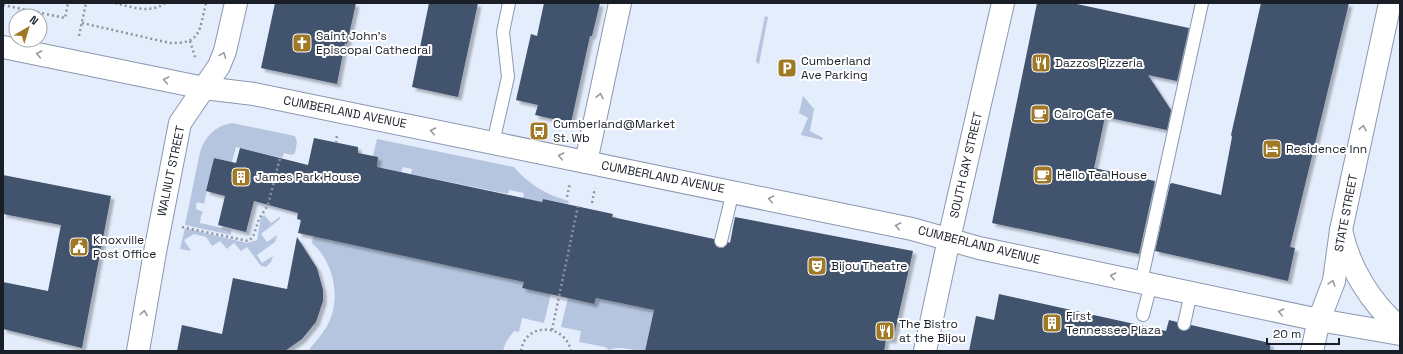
<svg xmlns="http://www.w3.org/2000/svg" width="1403" height="354" font-family="'Space Grotesk',sans-serif">
  <style>
    .green { fill: #b6c5df }
    .building { fill: #43526d; filter: url(#shadow) }
    .lines { fill: none; stroke-linecap: round; stroke-linejoin: round }
    .lane-casing { stroke: #8b98b0; stroke-width: 14 }
    .secondary-casing { stroke: #8b98b0; stroke-width: 24 }
    .primary-casing { stroke: #8b98b0; stroke-width: 24 }
    .highway-casing { stroke: #8b98b0; stroke-width: 24 }
    .path { stroke: #8d94a0; stroke-width: 2.5; stroke-dasharray: 2 3; stroke-linecap: butt }
    .lane { stroke: #fff; stroke-width: 12 }
    .secondary { stroke: #fff; stroke-width: 22 }
    .primary { stroke: #fff; stroke-width: 22 }
    .highway { stroke: #fff; stroke-width: 22 }
    .oneway { stroke: #989a9e }
    .labels { text-anchor: middle; stroke-width: 4; stroke-linejoin: round; paint-order: stroke }
    .poi-label { font-size: 12px; fill: #191e27; stroke: #fff; text-anchor: start }
    .street-label { font-size: 12px; fill: #191e27; stroke: #fff }
  </style>
  <defs>
    <filter id="shadow"><feDropShadow dx="3.5" dy="3.5" stdDeviation="1" flood-color="#0004"/></filter>
  </defs>
  <rect width="100%" height="100%" fill="#e4edfc"/>
  <g class="green">
    <polygon points="765,16 768,17 759,64 756,62 756,60"/>
    <polygon points="803,96 814,109 810,131 823,138 822,140 801,135 801,134 808,118 799,113"/>
    <path d="M232 123 295 136 297 142 295 153 292 155 284 153 282 158 236 147 232 162 214 158 206 191H207L204 204 198 202 196 204V209L203 212 201 216 200 223 231 230V235L185 225 200 152C205 136 215 126 232 123Z"/>
    <path d="M377 139 514 167C529 185 547 195 569 201L568 204 543 199 542 202 523 198 524 193 509 190 508 194 411 174 412 169 403 167 401 172 377 167 378 158 373 156Z"/>
    <polygon points="264,215 271,223 280,217 280,219 261,234 267,242 277,235 277,236 275,242 257,255 262,263 273,256 271,262 266,267 261,266 247,247 241,251 234,243 227,249 220,241 212,246 206,237 194,234 184,240 191,251 180,249 185,228 247,243 257,240 261,217"/>
    <path d="M313 236 524 282 522 288 551 294 544 323 522 318 519 332 514 331C509 338 505 342 503 351H308C314 343 322 335 327 326 342 300 334 262 312 243Z"/>
    <path d="M568 298 594 304 596 298 654 310 645 351C632 351 622 345 609 350L605 347 579 342 581 331 561 327Z"/>
  </g>
  <g class="building">
    <polygon points="275,3 356,3 347,44 345,43 337,84 261,68"/>
    <polygon points="429,3 478,3 458,97 412,87"/>
    <polygon points="544,3 600,3 592,36 590,36 571,123 535,115 538,105 516,100 531,34 537,36"/>
    <polygon points="1037,3 1072,3 1189,28 1177,81 1148,75 1171,110 1167,130 1105,117 1094,168 1155,181 1139,254 992,223"/>
    <polygon points="1261,3 1349,3 1290,247 1295,248 1288,281 1155,251 1170,184 1172,183 1221,195 1232,137 1231,135"/>
    <polygon points="314,138 358,147 358,153 378,157 377,167 542,202 543,199 613,214 612,217 714,239 716,246 720,248 723,248 728,242 730,243 735,217 913,251 893,340 886,339 884,351 645,351 654,310 596,298 594,304 568,298 522,288 524,282 298,233 301,220 297,219 298,213 254,201 246,232 218,225 225,196 206,191 214,158 236,163 240,148 308,165"/>
    <polygon points="3,175 111,196 82,348 3,329 3,282 48,291 61,225 3,214"/>
    <polygon points="297,237 317,268 323,290 323,301 316,322 302,339 285,351 177,351 182,325 222,334 233,278 287,289"/>
    <polygon points="999,294 1166,331 1169,320 1177,322 1179,329 1183,331 1189,329 1191,325 1270,343 1270,351 969,351 976,316 994,320"/>
  </g>
  <g class="lines">
    <g class="lane-casing">
      <g id="lane">
        <polyline points="493,143 508,77 503,32 509,3"/>
        <polyline points="721,241 733,191"/>
        <polyline points="1141,282 1202,3"/>
        <polyline points="1143,315 1151,284"/>
        <polyline points="1184,324 1191,293"/>
      </g>
    </g>
    <g class="secondary-casing">
      <g id="secondary">
        <polyline points="586,162 620,3"/>
        <polyline points="138,351 155,252 180,123 219,66 225,51 236,3"/>
        <polyline points="925,351 949,239 1003,3"/>
        <polyline points="1312,351 1319,320 1334,281 1341,230 1390,3"/>
      </g>
    </g>
    <g class="primary-casing">
      <polyline id="primary" points="3,47 204,88 254,94 912,229 979,248 1319,320"/>
    </g>
    <g class="highway-casing">
      <g id="highway">
        <path d="M1341 230C1349 268 1371 303 1400 328"/>
        <polyline points="1319,320 1400,334"/>
      </g>
    </g>
    <g class="path">
      <path d="M115 3C132 7 150 14 165 3"/>
      <polyline points="3,5 65,18 68,3"/>
      <polyline points="31,16 32,11"/>
      <path d="M82 23 170 43C202 44 199 30 206 3"/>
      <polyline points="79,36 86,3"/>
      <polyline points="190,41 196,60"/>
      <polyline points="336,143 337,135"/>
      <polyline points="567,197 570,183"/>
      <polyline points="592,203 595,188"/>
      <polyline points="182,227 248,241 253,237 259,219 268,205 280,158"/>
      <polyline points="552,330 578,206"/>
      <path d="M521 351C525 322 565 323 571 351"/>
    </g>
    <use href="#lane" class="lane"/>
    <use href="#secondary" class="secondary"/>
    <use href="#primary" class="primary"/>
    <use href="#highway" class="highway"/>
  </g>
  <defs><path id="oneway-chevron" d="M-2-3.5L2.5 0L-2 3.5" fill="none" stroke-width="1.6" stroke-linecap="round" stroke-linejoin="round"/></defs>
  <g class="oneway">
    <use href="#oneway-chevron" transform="translate(39 54) rotate(-168)"/>
    <use href="#oneway-chevron" transform="translate(223 55) rotate(-69)"/>
    <use href="#oneway-chevron" transform="translate(166 80) rotate(-168)"/>
    <use href="#oneway-chevron" transform="translate(600 96) rotate(-78)"/>
    <use href="#oneway-chevron" transform="translate(1363 128) rotate(-78)"/>
    <use href="#oneway-chevron" transform="translate(433 131) rotate(-168)"/>
    <use href="#oneway-chevron" transform="translate(561 156) rotate(-169)"/>
    <use href="#oneway-chevron" transform="translate(771 199) rotate(-168)"/>
    <use href="#oneway-chevron" transform="translate(898 226) rotate(-168)"/>
    <use href="#oneway-chevron" transform="translate(1113 276) rotate(-168)"/>
    <use href="#oneway-chevron" transform="translate(1332 283) rotate(-73)"/>
    <use href="#oneway-chevron" transform="translate(1281 312) rotate(-168)"/>
    <use href="#oneway-chevron" transform="translate(144 313) rotate(-80)"/>
  </g>
  <defs>
    <g id="church-square" transform="scale(1)"><rect x="-9" y="-9" width="18" height="18" rx="4" fill="#a07926" stroke="#fff"/><path d="M-1.2-6h2.4v3.5h3.3v2.4h-3.3V6h-2.4V-.1h-3.3v-2.4h3.3Z" fill="#fff"/></g>
    <g id="restaurant-square" transform="scale(1)"><rect x="-9" y="-9" width="18" height="18" rx="4" fill="#a07926" stroke="#fff"/><path d="M-5-6h1v4h1v-4h1v4h1v-4h1v5L-1.5 .5V6h-2V.5L-5-1ZM5-6V6H3V1.5H1.5Q1.5-4 5-6Z" fill="#fff"/></g>
    <g id="parking-square" transform="scale(1)"><rect x="-9" y="-9" width="18" height="18" rx="4" fill="#a07926" stroke="#fff"/><path d="M-3.5-5.5H1a3.5 3.5 0 0 1 0 7H-1V5.5H-3.5ZM-1-3.4V-.6H.8a1.4 1.4 0 0 0 0-2.8Z" fill="#fff"/></g>
    <g id="cafe-square" transform="scale(1)"><rect x="-9" y="-9" width="18" height="18" rx="4" fill="#a07926" stroke="#fff"/><path d="M-5.5-4.5H6V0H3Q3 3.5 0 3.5H-2.5Q-5.5 3.5-5.5 0ZM3-3.2v2h1.7v-2ZM-6 4.5H4V6H-6Z" fill="#fff"/></g>
    <g id="bus-square" transform="scale(1)"><rect x="-9" y="-9" width="18" height="18" rx="4" fill="#a07926" stroke="#fff"/><path d="M-5-6H5V4H4V6H2V4H-2V6H-4V4H-5ZM-3.5-4V0h7V-4ZM-3.5 1.2v1.5H-2V1.2ZM2 1.2v1.5H3.5V1.2Z" fill="#fff"/></g>
    <g id="hotel-square" transform="scale(1)"><rect x="-9" y="-9" width="18" height="18" rx="4" fill="#a07926" stroke="#fff"/><path d="M-6-4.5h1.5V1H6V5H4.5V3h-9V5H-6ZM-4 0a1.8 1.8 0 1 1 3.6 0ZM.5 0V-2.5h3Q6-2.5 6 0Z" fill="#fff"/></g>
    <g id="building-square" transform="scale(1)"><rect x="-9" y="-9" width="18" height="18" rx="4" fill="#a07926" stroke="#fff"/><path d="M-4-6H4V6H1V3H-1V6H-4ZM-2.5-4.3h1.7v1.8h-1.7ZM.8-4.3h1.7v1.8H.8ZM-2.5-1h1.7V.8h-1.7ZM.8-1h1.7V.8H.8Z" fill="#fff"/></g>
    <g id="civic-square" transform="scale(1)"><rect x="-9" y="-9" width="18" height="18" rx="4" fill="#a07926" stroke="#fff"/><path d="M-.6-6.5H3V-4.5H.6V-3L4-1V1h2V6H-6V1h2V-1L-.6-3ZM-1.2 2.5V6h2.4V2.5Z" fill="#fff"/></g>
    <g id="theatre-square" transform="scale(1)"><rect x="-9" y="-9" width="18" height="18" rx="4" fill="#a07926" stroke="#fff"/><path d="M-5-5.5Q0-4 5-5.5V0Q5 5 0 6Q-5 5-5 0ZM-3.3-2.5H-1v1.5H-3.3ZM1-2.5H3.3v1.5H1ZM-2.8 1Q0 5.5 2.8 1Z" fill="#fff"/></g>
  </defs>
  <g fill-rule="evenodd">
    <use href="#church-square" x="302" y="43"/>
    <use href="#restaurant-square" x="1041" y="63"/>
    <use href="#parking-square" x="787" y="68"/>
    <use href="#cafe-square" x="1040" y="114"/>
    <use href="#bus-square" x="539" y="131"/>
    <use href="#hotel-square" x="1272" y="149"/>
    <use href="#cafe-square" x="1043" y="175"/>
    <use href="#building-square" x="241" y="177"/>
    <use href="#civic-square" x="79" y="247"/>
    <use href="#theatre-square" x="817" y="266"/>
    <use href="#building-square" x="1052" y="323"/>
    <use href="#restaurant-square" x="885" y="331"/>
  </g>
  <g class="labels">
    <g class="poi-label">
      <text x="316" y="40">Saint John's<tspan x="316" dy="14">Episcopal Cathedral</tspan></text>
      <text x="801" y="65">Cumberland<tspan x="801" dy="14">Ave Parking</tspan></text>
      <text x="1055" y="67">Dazzos Pizzeria</text>
      <text x="1054" y="118">Cairo Cafe</text>
      <text x="553" y="128">Cumberland@Market<tspan x="553" dy="14">St. Wb</tspan></text>
      <text x="1286" y="153">Residence Inn</text>
      <text x="1057" y="179">Hello Tea House</text>
      <text x="255" y="181">James Park House</text>
      <text x="93" y="244">Knoxville<tspan x="93" dy="14">Post Office</tspan></text>
      <text x="831" y="270">Bijou Theatre</text>
      <text x="1066" y="320">First<tspan x="1066" dy="14">Tennessee Plaza</tspan></text>
      <text x="899" y="328">The Bistro<tspan x="899" dy="14">at the Bijou</tspan></text>
    </g>
    <g class="street-label">
      <text transform="translate(345 112) rotate(11)" y="4">CUMBERLAND AVENUE</text>
      <text transform="translate(966 165) rotate(-77)" y="4">SOUTH GAY STREET</text>
      <text transform="translate(171 171) rotate(-78)" y="4">WALNUT STREET</text>
      <text transform="translate(663 177) rotate(11)" y="4">CUMBERLAND AVENUE</text>
      <text transform="translate(1346 213) rotate(-79)" y="4">STATE STREET</text>
      <text transform="translate(979 245) rotate(14)" y="4">CUMBERLAND AVENUE</text>
    </g>
  </g>
  <rect width="1403" height="354" fill="none" stroke="#191e27" stroke-width="8"/>
  <g transform="translate(28 28) rotate(38)"><circle r="19" fill="#ffffff" stroke="#a3a5a9"/>
  <path d="M0-3L7 15L0 10L-7 15Z" fill="#a07926"/>
  <text y="-6" font-size="11" font-weight="bold" text-anchor="middle" fill="#191e27">N</text>
  </g>
  <path d="M1267 338v6h72v-6" fill="none" stroke="#191e27" stroke-width="2"/>
  <text x="1273" y="338" font-size="12" fill="#191e27" stroke="#ffffff" stroke-width="3" paint-order="stroke">20 m</text>
</svg>
